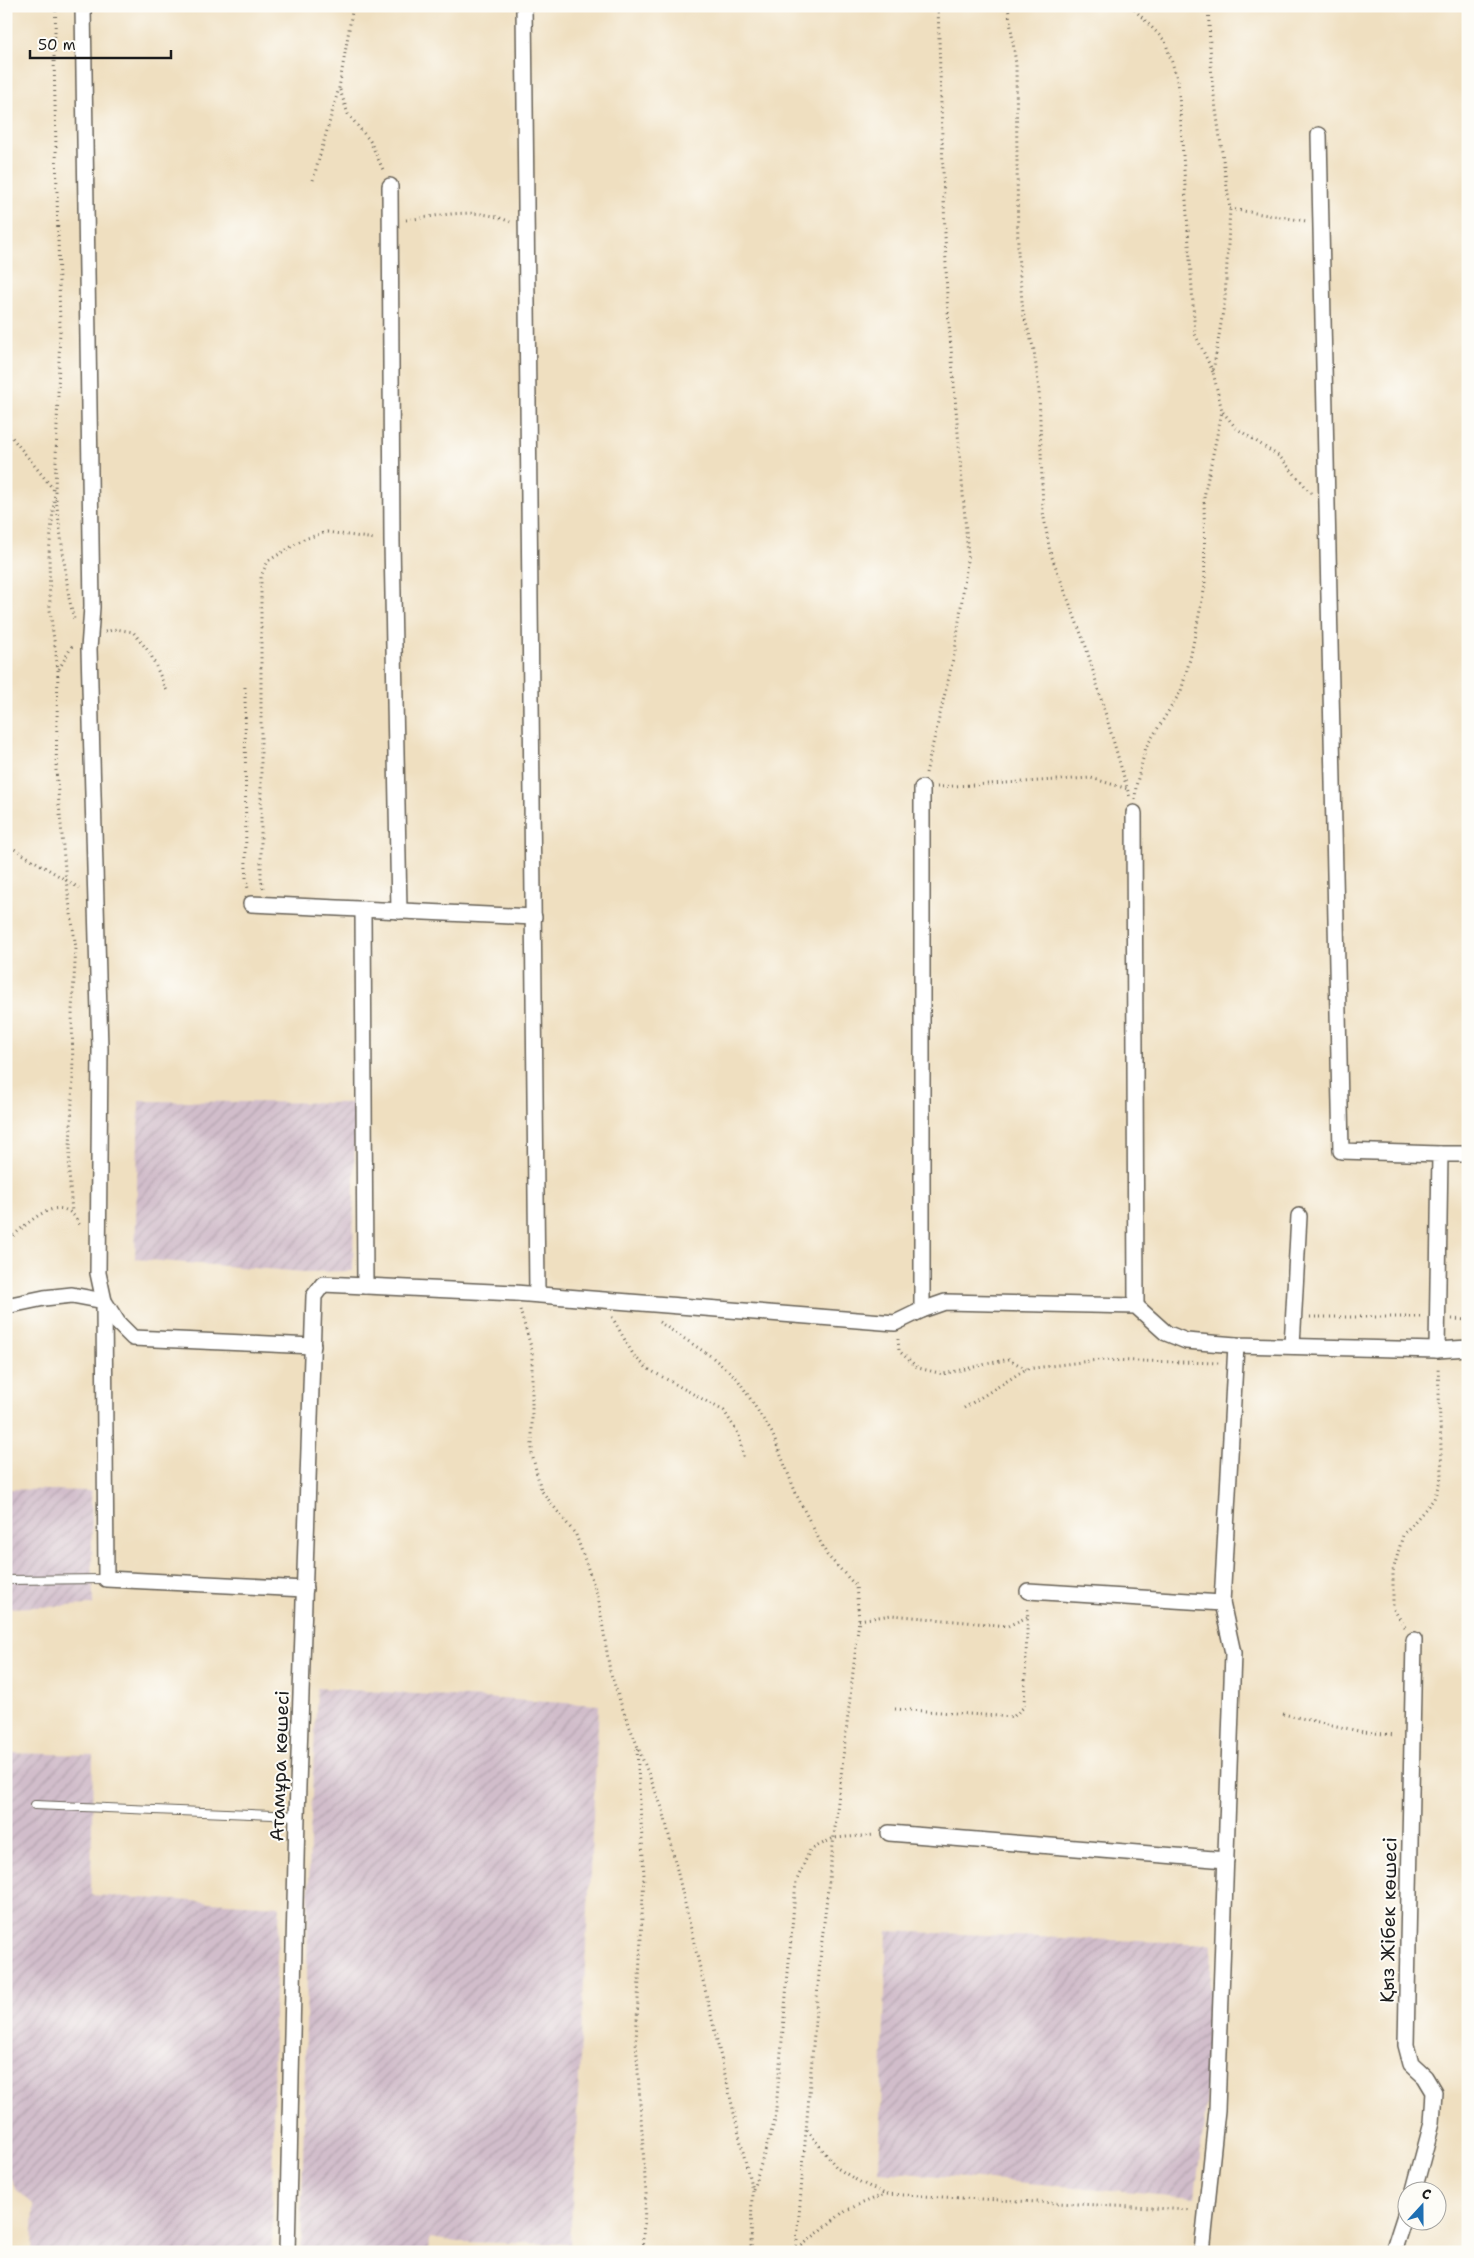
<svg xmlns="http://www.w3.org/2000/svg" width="1474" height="2258" font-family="'Shantell Sans',sans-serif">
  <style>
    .industrial { fill: url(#industrial-furrows) }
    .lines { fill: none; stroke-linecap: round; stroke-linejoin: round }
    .service-casing { stroke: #666055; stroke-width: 10 }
    .minor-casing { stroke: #666055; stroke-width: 18 }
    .path { stroke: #666055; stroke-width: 3; stroke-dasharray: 1 4; stroke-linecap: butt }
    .service { stroke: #fff; stroke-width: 8 }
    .minor { stroke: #fff; stroke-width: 15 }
    .labels { text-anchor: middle; stroke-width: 4; stroke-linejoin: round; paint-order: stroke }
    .street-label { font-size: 19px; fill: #1c1c1c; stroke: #fdfcf7 }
  </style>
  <defs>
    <pattern id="industrial-furrows" width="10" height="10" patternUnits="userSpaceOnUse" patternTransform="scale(1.25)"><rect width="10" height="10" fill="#d1bdcb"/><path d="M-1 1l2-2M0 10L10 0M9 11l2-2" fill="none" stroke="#b3a2ae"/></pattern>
  </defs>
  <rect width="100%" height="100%" fill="#fdfcf7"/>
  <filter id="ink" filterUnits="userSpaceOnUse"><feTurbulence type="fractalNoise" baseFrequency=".02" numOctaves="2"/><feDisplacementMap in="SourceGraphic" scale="10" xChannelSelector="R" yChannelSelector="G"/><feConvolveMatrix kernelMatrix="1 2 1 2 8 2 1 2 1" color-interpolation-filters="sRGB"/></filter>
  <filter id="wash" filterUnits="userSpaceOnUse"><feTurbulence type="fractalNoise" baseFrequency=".0096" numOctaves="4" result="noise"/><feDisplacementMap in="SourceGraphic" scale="20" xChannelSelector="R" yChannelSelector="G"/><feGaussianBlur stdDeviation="1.12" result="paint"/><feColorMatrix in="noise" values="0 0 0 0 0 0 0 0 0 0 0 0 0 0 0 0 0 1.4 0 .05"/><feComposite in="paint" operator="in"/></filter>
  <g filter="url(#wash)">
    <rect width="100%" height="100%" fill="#efdfc0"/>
    <g class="industrial">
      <polygon points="139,1101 355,1103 353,1271 304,1272 135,1259"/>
      <polygon points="6,1489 91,1491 93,1605 6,1608"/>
      <polygon points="317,1688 599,1705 570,2244 457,2242 430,2238 429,2252 301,2252 310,1836"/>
      <polygon points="6,1753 93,1755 91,1895 280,1906 274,2009 272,2252 32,2252 34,2205 17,2190 6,2171"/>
      <polygon points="887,1931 1212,1944 1207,2098 1195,2197 879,2171"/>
    </g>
  </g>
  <g filter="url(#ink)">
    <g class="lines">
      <g class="service-casing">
        <g id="service">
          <polyline points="6,1580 106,1579"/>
          <polyline points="35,1805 297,1816"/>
        </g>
      </g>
      <g class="minor-casing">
        <g id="minor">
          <polyline points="83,6 92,607 89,649 100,1049 98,1273 104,1301 118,1323 133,1338 313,1346"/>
          <polyline points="524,6 537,1294"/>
          <polyline points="1319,135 1341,1151 1440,1154 1437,1350"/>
          <polyline points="390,186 392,542 399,911"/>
          <polyline points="922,788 922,1310"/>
          <polyline points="1134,813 1136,1306"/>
          <polyline points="251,904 534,917"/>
          <polyline points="363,909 365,1286"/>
          <polyline points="1440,1154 1468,1154"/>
          <polyline points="6,1306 44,1298 72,1295 104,1301 106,1579 305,1589"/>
          <polyline points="1292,1346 1299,1216"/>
          <polyline points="1028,1591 1222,1603"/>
          <polyline points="889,1833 1226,1860"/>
          <polyline points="1414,2190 1432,2123 1434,2092 1425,2077 1411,2064 1406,2045 1414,1640"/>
          <polyline points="287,2252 297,1816 314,1296 323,1284 515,1293 895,1323 922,1310 945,1302 1136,1306 1166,1333 1186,1341 1236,1345 1437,1350 1468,1348"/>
          <polyline points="1202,2252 1217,2110 1233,1653 1222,1603 1236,1345"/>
          <polyline points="1393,2252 1406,2212"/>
        </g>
      </g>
      <g class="path">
        <polyline points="56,6 54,58 60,327 55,491 49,553 50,610 58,670 56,770 66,880 76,948 72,1010 73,1077 69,1172 72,1213"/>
        <polyline points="1008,6 1016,64 1018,254 1023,313 1034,350 1039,390 1043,512 1050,552 1086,647 1130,798"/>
        <polyline points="1131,6 1165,41 1178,81 1195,334 1213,372"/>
        <polyline points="1208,6 1212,81 1230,209 1225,299 1213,372 1222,411 1236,428 1280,457 1311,493"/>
        <polyline points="340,90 348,114 370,141 384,172"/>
        <polyline points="313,180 339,88 353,6"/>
        <polyline points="1230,209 1306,221"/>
        <path d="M406 220C440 216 477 206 510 222"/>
        <polyline points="6,430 54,490"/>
        <polyline points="56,499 69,598 74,619"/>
        <polyline points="105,632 116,629 133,632 150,653 167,691"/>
        <polyline points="59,669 72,646"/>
        <polyline points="245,687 246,878 248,889"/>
        <polyline points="926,773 955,651 968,555 947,299 938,6"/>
        <polyline points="937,787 1091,778 1128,789"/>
        <polyline points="1135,799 1136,786 1146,747 1181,691 1190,659 1205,586 1204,497 1222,411"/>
        <polyline points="6,844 79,888"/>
        <polyline points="263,888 261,879 261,576 268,561 304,539 327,532 375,539"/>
        <path d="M6 1242C21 1230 52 1195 72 1214 76 1217 78 1223 81 1227"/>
        <polyline points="520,1310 532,1350 532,1454 541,1490 576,1535 598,1597 610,1671 623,1710 663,1810 752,2190 751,2252"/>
        <polyline points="612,1317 634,1356 648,1369 724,1411 739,1435 744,1460"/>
        <polyline points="1310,1317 1421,1317"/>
        <polyline points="1452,1319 1468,1320"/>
        <polyline points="659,1322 712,1357 737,1378 772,1433 797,1496 827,1555 856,1586 859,1620 821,1949 796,2252"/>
        <polyline points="898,1339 899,1351 918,1368 943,1374 1009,1359 1026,1369"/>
        <polyline points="964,1408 1026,1369 1098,1360 1219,1363"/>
        <polyline points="859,1620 892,1615 1008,1626 1027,1617"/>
        <polyline points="1405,1627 1393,1608 1393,1571 1403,1535 1434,1499 1442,1475 1438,1366"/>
        <polyline points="895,1709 1013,1717 1024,1707 1028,1606"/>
        <polyline points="1283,1714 1363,1732 1395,1735"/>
        <polyline points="637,1749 644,1875 636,2041 646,2194 642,2252"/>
        <polyline points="807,2130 837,2168 858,2181 885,2194 1191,2210"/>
        <polyline points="753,2189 775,2120 796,1882 810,1850 834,1838 874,1835"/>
        <polyline points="794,2252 846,2210 885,2194"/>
      </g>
      <use href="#service" class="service"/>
      <use href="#minor" class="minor"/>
    </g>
  </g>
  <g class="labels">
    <g class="street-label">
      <text transform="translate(279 1766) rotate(-88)" y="7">Атамұра көшесі</text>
      <text transform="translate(1388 1920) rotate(-89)" y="7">Қыз Жібек көшесі</text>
    </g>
  </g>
  <rect width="1474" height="2258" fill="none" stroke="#fdfcf7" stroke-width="25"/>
  <g transform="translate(1422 2206) rotate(21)"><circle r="24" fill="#fdfcf7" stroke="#a3a29f"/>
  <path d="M0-4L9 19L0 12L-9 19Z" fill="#1f6fb2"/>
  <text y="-8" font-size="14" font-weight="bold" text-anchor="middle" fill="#1c1c1c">С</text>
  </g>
  <path d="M30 50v8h141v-8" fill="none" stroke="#1c1c1c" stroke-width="2.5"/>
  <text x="38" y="50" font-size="15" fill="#1c1c1c" stroke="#fdfcf7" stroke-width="4" paint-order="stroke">50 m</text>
</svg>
